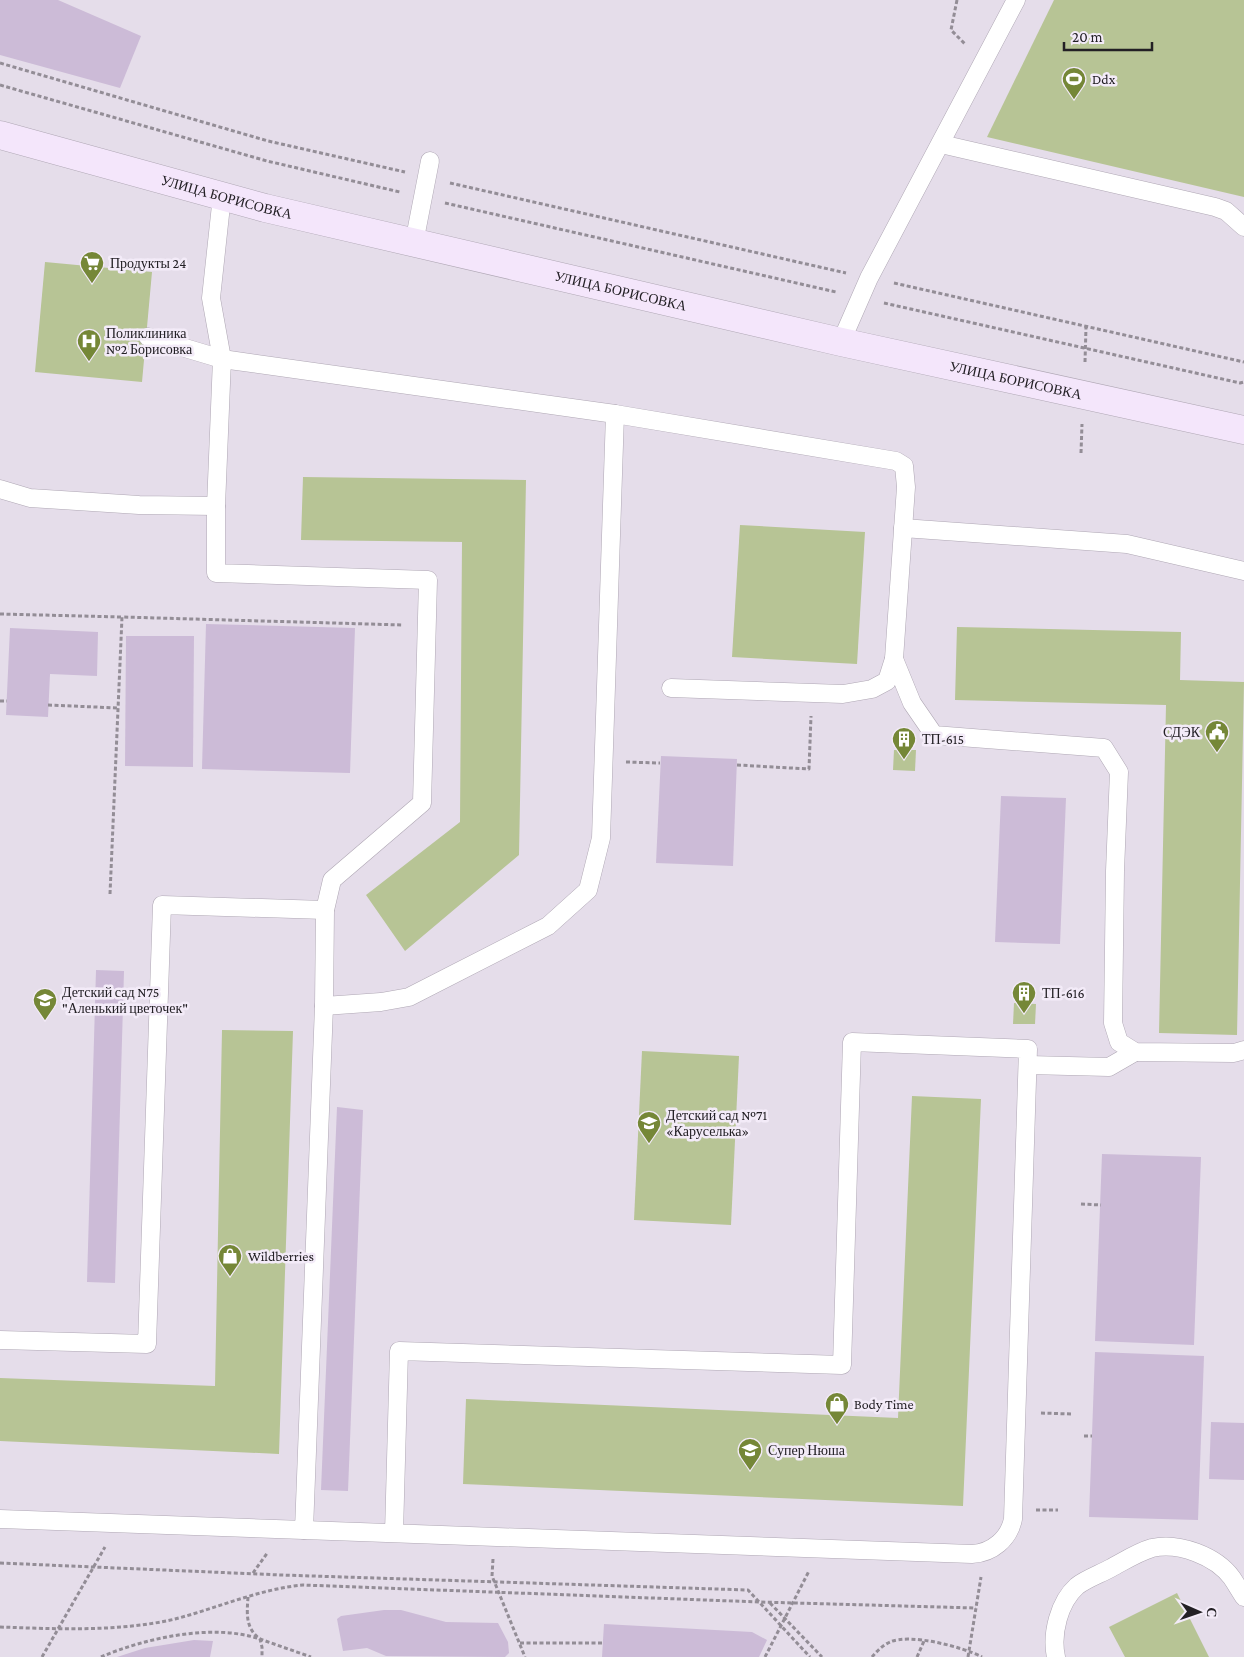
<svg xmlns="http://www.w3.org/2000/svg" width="1244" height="1657" font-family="'Crimson Pro',serif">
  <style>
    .green { fill: #ccbbd7 }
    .building { fill: #b7c495 }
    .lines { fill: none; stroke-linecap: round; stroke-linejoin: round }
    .lane-casing { stroke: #afa7b4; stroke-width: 19 }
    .secondary-casing { stroke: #afa7b4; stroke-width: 29 }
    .path { stroke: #938d96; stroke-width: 3; stroke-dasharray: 4 2.5; stroke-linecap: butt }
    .lane { stroke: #fff; stroke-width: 18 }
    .secondary { stroke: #f4e6fb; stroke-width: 28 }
    .labels { text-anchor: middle; stroke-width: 5; stroke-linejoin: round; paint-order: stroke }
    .poi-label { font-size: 14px; fill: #232025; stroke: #f3ebf8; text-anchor: start }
    .street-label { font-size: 14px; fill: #232025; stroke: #f3ebf8 }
  </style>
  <rect width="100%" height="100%" fill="#e5ddea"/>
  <g class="green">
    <polygon points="0,0 58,0 141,36 120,88 0,55"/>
    <polygon points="206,624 355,628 350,773 202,769"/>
    <polygon points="10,628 98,632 97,676 50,674 48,717 6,715"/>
    <polygon points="126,636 194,636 193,767 125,766"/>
    <polygon points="661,756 737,759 733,866 656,863"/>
    <polygon points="1001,796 1066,798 1060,944 995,942"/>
    <polygon points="96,970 124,971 115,1283 87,1282"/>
    <polygon points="337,1107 363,1110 348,1491 321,1490"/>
    <polygon points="1102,1154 1201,1157 1194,1345 1095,1341"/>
    <polygon points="1095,1352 1204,1356 1198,1520 1089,1517"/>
    <polygon points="1211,1422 1244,1423 1244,1480 1209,1479"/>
    <polygon points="384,1610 401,1610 446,1622 498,1623 508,1642 509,1653 505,1657 386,1656 367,1648 343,1651 337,1619 341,1616"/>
    <polygon points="604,1624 752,1632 767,1640 759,1657 602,1657"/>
    <polygon points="194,1640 213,1641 210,1657 117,1657 145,1648"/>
  </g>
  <g class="building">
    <polygon points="1054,0 1244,0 1244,197 987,137"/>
    <polygon points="45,262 152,272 142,382 35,372"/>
    <polygon points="303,477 526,480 519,855 405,951 366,895 460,822 462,542 301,540"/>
    <polygon points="740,525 865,532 857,664 732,657"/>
    <polygon points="957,627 1181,632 1180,680 1244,682 1237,1035 1159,1033 1166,705 955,700"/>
    <polygon points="894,750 916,750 915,771 893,770"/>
    <polygon points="1014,1003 1036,1004 1035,1024 1013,1024"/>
    <polygon points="222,1030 293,1031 279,1454 0,1441 0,1378 215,1386"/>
    <polygon points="642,1051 739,1056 731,1225 634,1220"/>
    <polygon points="912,1096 981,1099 963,1506 463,1484 466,1399 898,1418"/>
    <polygon points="1177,1593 1209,1657 1125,1657 1109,1627"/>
  </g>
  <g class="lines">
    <g class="lane-casing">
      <g id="lane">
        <polyline points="941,144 1215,207 1226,211 1244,227"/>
        <polyline points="414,243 430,161"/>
        <polyline points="148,337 222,359 615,414 601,838 588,890 548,926 409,997 381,1002 324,1006"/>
        <polyline points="841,342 869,278 1016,0"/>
        <polyline points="615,414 896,461 904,466 906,487 894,659 887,681 872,689 843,694 671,688"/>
        <polyline points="0,489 30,498 139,505 216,506"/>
        <polyline points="903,528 1127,544 1244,571"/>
        <polyline points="894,659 912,703 934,735 1104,748 1119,772 1115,871 1113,1023 1119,1042 1135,1052 1234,1053 1244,1050"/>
        <polyline points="1028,1065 1109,1067 1135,1052"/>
        <polyline points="0,1340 147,1344 162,905 325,910"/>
        <polyline points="0,1519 304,1530 324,1006 325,910 332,880 422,803 428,580 216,573 216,506 222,359 211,298 222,196"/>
        <path d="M304 1530 972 1554C992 1553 1009 1539 1013 1519L1028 1049 852 1042 842 1365 399 1351 394 1533"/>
        <path d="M1056 1657C1051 1634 1059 1602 1077 1586 1086 1579 1100 1574 1111 1568 1124 1561 1138 1552 1152 1548 1179 1542 1216 1556 1232 1578 1236 1584 1240 1591 1244 1597"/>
      </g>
    </g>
    <g class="secondary-casing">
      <g id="secondary">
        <path id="s1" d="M0 135 265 208 841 342 1244 430"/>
      </g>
    </g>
    <g class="path">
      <polyline points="957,0 951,30 966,45"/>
      <polyline points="0,63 268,141 405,172"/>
      <polyline points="0,85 267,161 400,192"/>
      <polyline points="450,183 846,273"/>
      <polyline points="445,203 836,292"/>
      <polyline points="894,283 1244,362"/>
      <polyline points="884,303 1240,383 1244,382"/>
      <polyline points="1085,362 1086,327"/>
      <polyline points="1081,453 1082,424"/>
      <polyline points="0,614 122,617"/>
      <polyline points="0,701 7,701"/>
      <polyline points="48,705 118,708"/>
      <polyline points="626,762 660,763"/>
      <polyline points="737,765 809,769 811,716"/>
      <polyline points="110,894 122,617 403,625"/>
      <polyline points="1081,1204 1101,1205"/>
      <polyline points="1041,1413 1072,1414"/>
      <polyline points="1084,1436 1092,1436"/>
      <polyline points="1036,1510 1058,1510"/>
      <polyline points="493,1559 492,1576 525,1657"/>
      <polyline points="0,1563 281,1575 748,1590 810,1657"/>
      <polyline points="253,1573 268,1552"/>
      <path d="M248 1597C247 1613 245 1628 260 1639L311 1657"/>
      <polyline points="770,1603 822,1657"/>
      <path d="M0 1627C56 1629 120 1632 175 1619 218 1608 259 1589 303 1585L759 1602 976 1608"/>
      <polyline points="520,1643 603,1643"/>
      <polyline points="42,1657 105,1547"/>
      <path d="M101 1657C145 1638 213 1623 260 1639L262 1647V1657"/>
      <polyline points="765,1657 809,1571"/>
      <path d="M872 1657C877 1651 883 1645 890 1642 910 1633 963 1647 982 1657"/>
      <polyline points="917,1657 924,1641"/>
      <polyline points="968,1657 981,1577"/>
    </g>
    <use href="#lane" class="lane"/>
    <use href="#secondary" class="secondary"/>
  </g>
  <defs>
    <g id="stadium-pin" transform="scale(1.25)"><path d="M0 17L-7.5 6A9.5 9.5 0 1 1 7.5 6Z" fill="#758737" stroke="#f3ebf8"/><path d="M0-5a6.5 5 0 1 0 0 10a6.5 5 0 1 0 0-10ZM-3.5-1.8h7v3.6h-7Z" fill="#fff"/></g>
    <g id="supermarket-pin" transform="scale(1.25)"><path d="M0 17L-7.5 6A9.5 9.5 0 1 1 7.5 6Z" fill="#758737" stroke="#f3ebf8"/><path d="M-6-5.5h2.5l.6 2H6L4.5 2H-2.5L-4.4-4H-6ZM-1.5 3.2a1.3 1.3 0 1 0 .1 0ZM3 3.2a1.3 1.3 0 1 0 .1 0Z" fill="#fff"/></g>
    <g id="hospital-pin" transform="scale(1.25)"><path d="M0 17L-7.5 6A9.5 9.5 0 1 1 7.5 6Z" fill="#758737" stroke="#f3ebf8"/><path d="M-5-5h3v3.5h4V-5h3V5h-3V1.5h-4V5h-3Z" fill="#fff"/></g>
    <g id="civic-pin" transform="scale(1.25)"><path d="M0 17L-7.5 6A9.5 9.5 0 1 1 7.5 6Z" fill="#758737" stroke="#f3ebf8"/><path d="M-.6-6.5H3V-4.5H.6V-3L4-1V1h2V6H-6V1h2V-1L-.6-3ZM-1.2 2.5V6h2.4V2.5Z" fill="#fff"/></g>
    <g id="building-pin" transform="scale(1.25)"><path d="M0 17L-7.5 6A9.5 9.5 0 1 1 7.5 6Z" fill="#758737" stroke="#f3ebf8"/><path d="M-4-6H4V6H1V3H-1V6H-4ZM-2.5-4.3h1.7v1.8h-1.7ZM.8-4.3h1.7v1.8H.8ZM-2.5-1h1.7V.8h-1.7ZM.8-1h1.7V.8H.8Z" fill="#fff"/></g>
    <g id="school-pin" transform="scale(1.25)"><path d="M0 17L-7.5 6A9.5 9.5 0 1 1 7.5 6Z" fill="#758737" stroke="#f3ebf8"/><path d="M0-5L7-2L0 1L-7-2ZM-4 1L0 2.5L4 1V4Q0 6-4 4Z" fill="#fff"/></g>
    <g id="shop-pin" transform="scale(1.25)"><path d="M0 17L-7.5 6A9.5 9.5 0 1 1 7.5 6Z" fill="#758737" stroke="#f3ebf8"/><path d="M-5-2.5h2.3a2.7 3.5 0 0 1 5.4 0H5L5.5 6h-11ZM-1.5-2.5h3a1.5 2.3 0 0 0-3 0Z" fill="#fff"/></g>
  </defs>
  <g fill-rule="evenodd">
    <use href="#stadium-pin" x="1074" y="79"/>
    <use href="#supermarket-pin" x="92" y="263"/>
    <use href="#hospital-pin" x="89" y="341"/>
    <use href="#civic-pin" x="1217" y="732"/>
    <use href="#building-pin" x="904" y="739"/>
    <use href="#building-pin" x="1024" y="993"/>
    <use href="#school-pin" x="45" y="1000"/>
    <use href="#school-pin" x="649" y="1123"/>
    <use href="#shop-pin" x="230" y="1256"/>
    <use href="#shop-pin" x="837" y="1404"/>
    <use href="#school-pin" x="750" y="1450"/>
  </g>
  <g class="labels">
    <g class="poi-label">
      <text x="1092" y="84">Ddx</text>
      <text x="110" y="268">Продукты 24</text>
      <text x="106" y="338">Поликлиника<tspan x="106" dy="16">№2 Борисовка</tspan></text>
      <text x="1200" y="737" text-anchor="end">СДЭК</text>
      <text x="922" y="744">ТП-615</text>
      <text x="62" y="997">Детский сад N75<tspan x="62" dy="16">"Аленький цветочек"</tspan></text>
      <text x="1042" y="998">ТП-616</text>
      <text x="666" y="1120">Детский сад №71<tspan x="666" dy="16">«Каруселька»</tspan></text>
      <text x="248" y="1261">Wildberries</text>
      <text x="854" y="1409">Body Time</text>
      <text x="768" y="1455">Супер Нюша</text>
    </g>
    <g class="street-label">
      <text dy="5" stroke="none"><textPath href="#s1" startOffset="235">УЛИЦА БОРИСОВКА</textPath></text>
      <text dy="5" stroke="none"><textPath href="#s1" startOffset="640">УЛИЦА БОРИСОВКА</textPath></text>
      <text dy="5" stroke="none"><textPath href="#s1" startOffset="1045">УЛИЦА БОРИСОВКА</textPath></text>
    </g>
  </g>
  <g transform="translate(1199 1612) rotate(92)" stroke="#f3ebf8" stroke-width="4" paint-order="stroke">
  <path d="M0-4L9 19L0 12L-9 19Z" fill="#232025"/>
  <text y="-8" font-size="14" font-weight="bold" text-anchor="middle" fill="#232025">С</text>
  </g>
  <path d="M1064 42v8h88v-8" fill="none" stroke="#232025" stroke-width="2.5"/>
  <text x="1072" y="42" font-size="15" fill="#232025" stroke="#f3ebf8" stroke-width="4" paint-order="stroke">20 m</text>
</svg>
